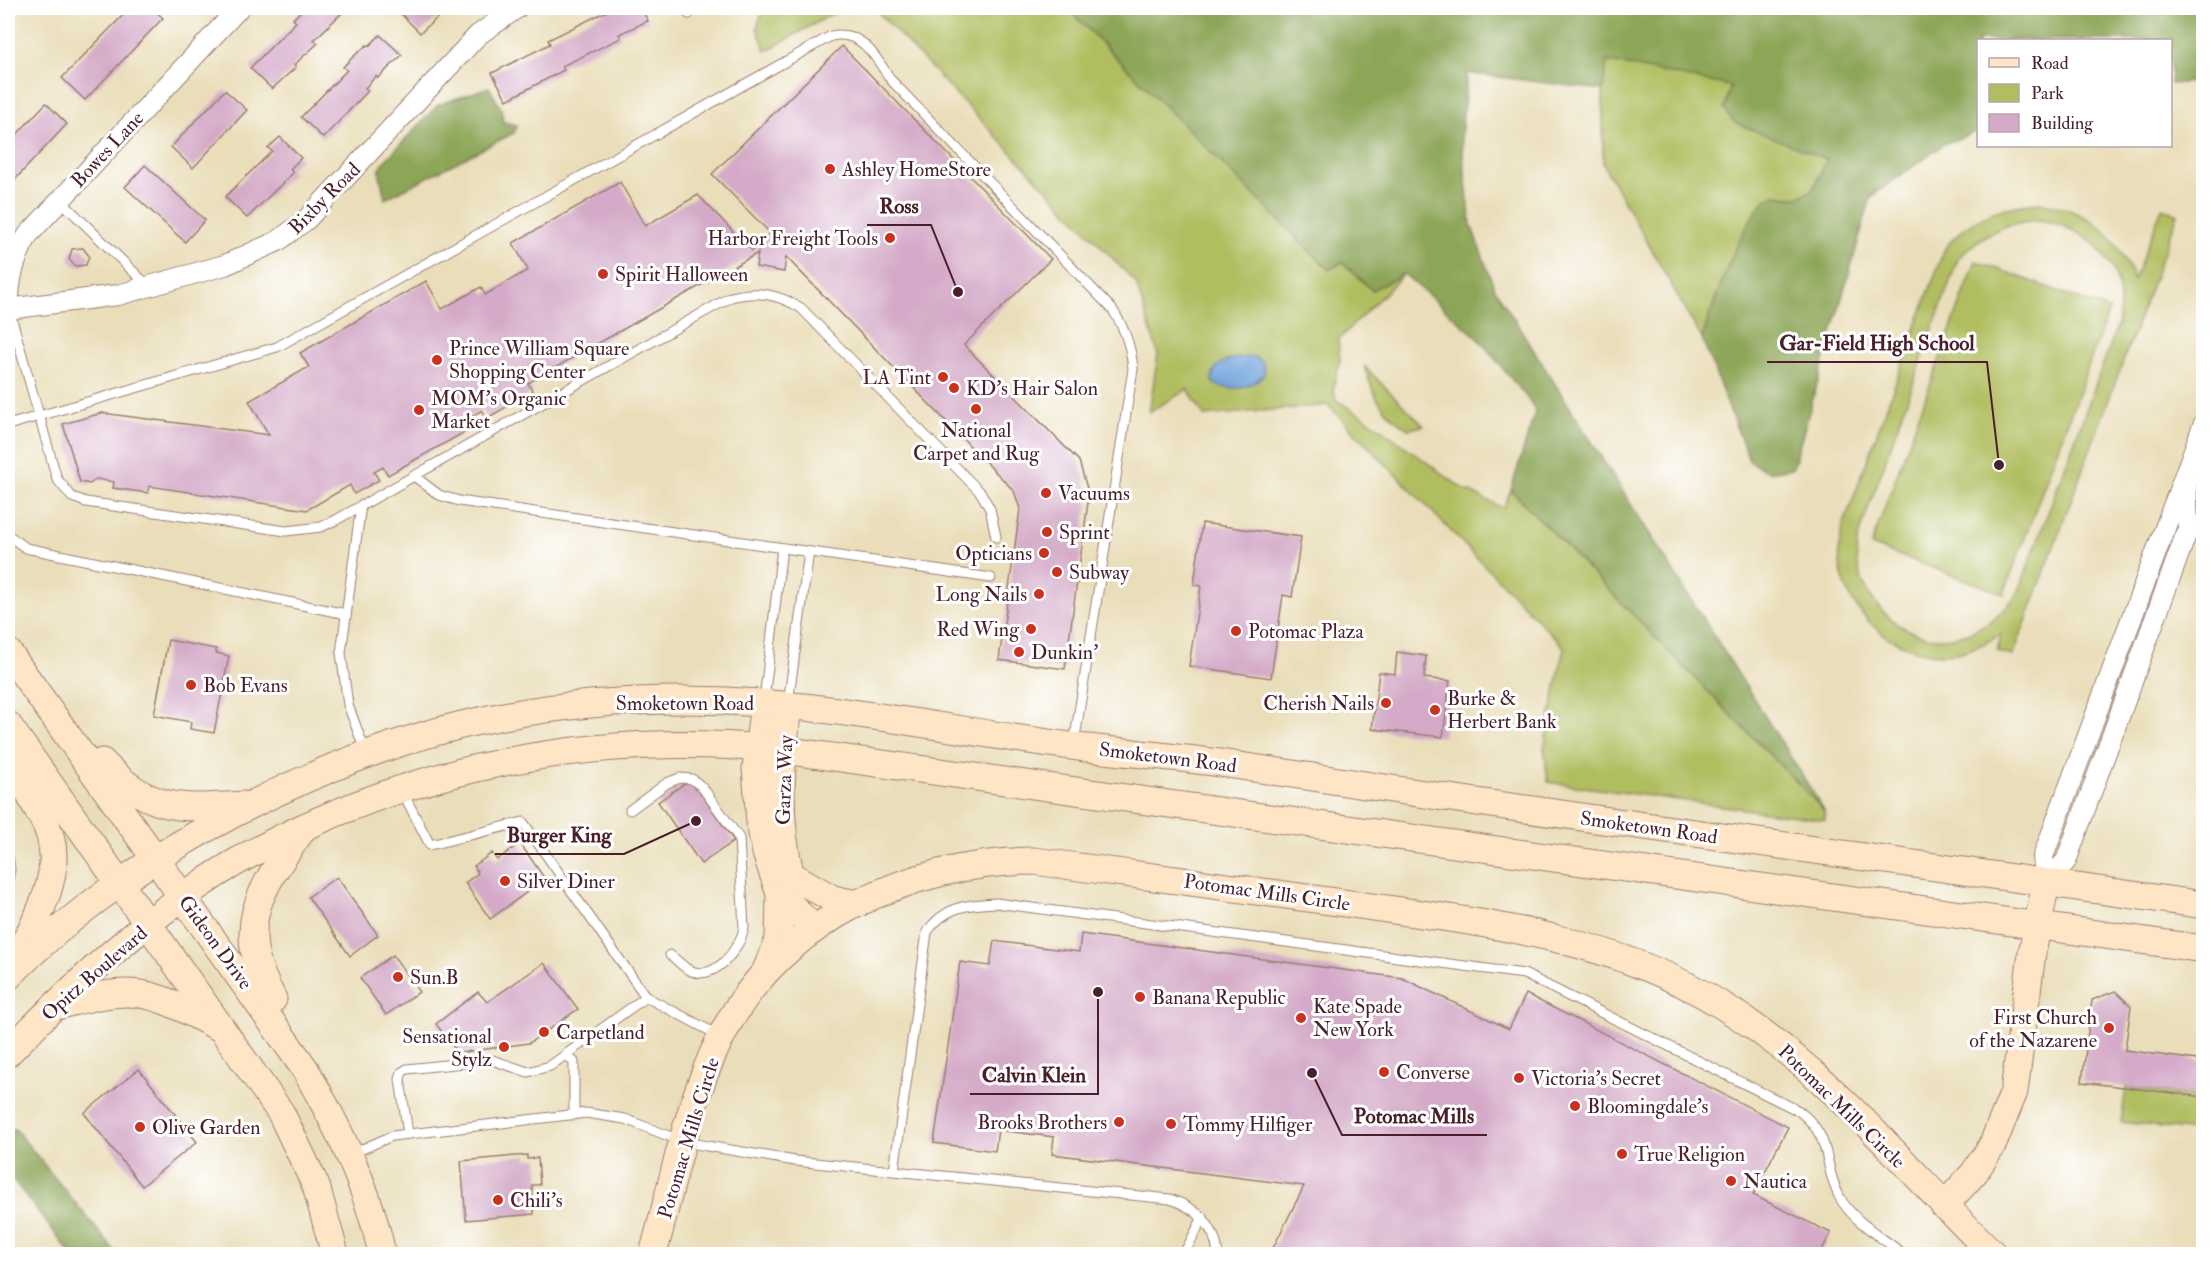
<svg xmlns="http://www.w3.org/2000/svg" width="2211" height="1262" font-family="'IM FELL Double Pica',serif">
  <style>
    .green { fill: #b0be61; stroke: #7d6e46; stroke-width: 1.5; fill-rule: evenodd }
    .forest { fill: #8ca557; stroke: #6b6241; stroke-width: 1.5 }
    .water { fill: #6da2da; stroke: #5c6082; stroke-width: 1.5 }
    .building { fill: #d4aac8 }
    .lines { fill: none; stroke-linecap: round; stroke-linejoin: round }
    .lane-casing { stroke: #9a7e72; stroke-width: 11 }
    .street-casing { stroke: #9a7e72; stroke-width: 22 }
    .secondary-casing { stroke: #9a7e72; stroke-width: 29 }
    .lane { stroke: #fff; stroke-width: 9 }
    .street { stroke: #fff; stroke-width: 20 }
    .secondary { stroke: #fde5c5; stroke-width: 27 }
    .poi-dot { fill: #c8321e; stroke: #fff; stroke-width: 2 }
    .labels { text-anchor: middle; stroke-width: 6; stroke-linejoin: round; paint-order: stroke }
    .street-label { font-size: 20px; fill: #4a1f2b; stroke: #fff }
    .poi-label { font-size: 20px; fill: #4a1f2b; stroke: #fff; text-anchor: start }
    .leader { fill: none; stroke: #4a1f2b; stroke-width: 2 }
    .callout-dot { fill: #4a1f2b; stroke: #fff; stroke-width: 2 }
    .callout-label { font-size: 21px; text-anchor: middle; font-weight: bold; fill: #4a1f2b; stroke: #fff; stroke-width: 6; stroke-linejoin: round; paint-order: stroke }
  </style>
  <rect width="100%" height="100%" fill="#fff"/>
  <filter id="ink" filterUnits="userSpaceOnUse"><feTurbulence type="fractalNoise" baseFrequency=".0167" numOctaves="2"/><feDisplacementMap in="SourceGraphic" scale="12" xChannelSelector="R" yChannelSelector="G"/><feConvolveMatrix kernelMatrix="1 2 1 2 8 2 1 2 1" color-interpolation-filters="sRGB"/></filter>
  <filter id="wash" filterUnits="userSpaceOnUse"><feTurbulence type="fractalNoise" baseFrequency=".008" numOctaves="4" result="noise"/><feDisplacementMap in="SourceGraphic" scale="24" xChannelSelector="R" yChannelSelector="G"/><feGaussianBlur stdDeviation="1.35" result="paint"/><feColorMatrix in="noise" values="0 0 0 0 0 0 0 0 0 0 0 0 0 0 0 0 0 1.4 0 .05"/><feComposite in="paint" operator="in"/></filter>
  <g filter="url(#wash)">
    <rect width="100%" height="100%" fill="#eadeba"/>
    <g class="green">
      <polygon points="763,8 843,8 766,51 757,28"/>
      <polygon points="874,8 1067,8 1329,270 1342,261 1404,274 1338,340 1340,360 1333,389 1336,400 1369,420 1462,488 1503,508 1511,490 1824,810 1825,820 1548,782 1544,748 1564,647 1328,405 1204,416 1188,389 1149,412 1158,354 1136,283"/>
      <path d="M1606 61 1732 86 1807 149 1827 159C1814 188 1812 203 1776 195 1770 198 1764 201 1760 206 1735 239 1715 299 1702 339L1603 164V90Z"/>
      <path d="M2042 203C2092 212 2116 233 2134 280L2162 208 2178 214 2013 656 1997 651 2001 634C1985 645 1961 655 1940 654 1878 652 1826 590 1842 529L1944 250C1966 217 2003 205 2042 203ZM2041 220C2094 230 2129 268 2118 324L2019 591C2003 616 1974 637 1943 638 1892 639 1845 583 1859 534L1958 259C1982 233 2006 222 2041 220Z"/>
      <polygon points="1976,261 2109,310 2004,594 1871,545"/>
      <path d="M1364 366 1424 426 1408 429C1380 410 1375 398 1364 366Z"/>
      <polygon points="2126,1088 2203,1097 2203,1132 2121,1122"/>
    </g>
    <g class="forest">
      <path d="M1067 8H2203V81L2171 84 2170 40H1978V131L1944 144 1871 197 1793 468 1769 472 1750 462 1702 339C1715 299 1735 240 1760 206 1764 201 1770 198 1775 195 1811 203 1815 189 1827 159L1735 123 1724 109 1731 86 1607 61 1603 90 1467 73 1461 136 1471 225 1495 289 1824 810 1511 490 1536 409 1478 338 1404 274 1372 290 1342 262 1329 270Z"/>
      <polygon points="489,87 502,110 503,122 517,125 514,133 385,199 379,171 383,163 438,105"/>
      <polygon points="8,1128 15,1129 117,1254 71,1254 8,1173"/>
    </g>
    <path class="water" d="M1254 357 1263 362 1265 373C1254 388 1227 394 1212 382 1212 358 1235 358 1254 357Z"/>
    <g id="blocks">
      <g class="building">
        <polygon points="130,8 152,8 163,18 85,100 62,78"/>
        <polygon points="304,8 347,8 314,40 318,43 294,65 296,67 272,89 250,68 296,22 293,19"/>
        <polygon points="403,8 444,8 445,11 420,33 399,12"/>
        <polygon points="605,8 641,8 648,21 619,34 621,38 562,66 564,70 507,100 492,73 550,44 548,40 607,11"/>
        <polygon points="380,35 402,55 378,78 376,76 365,88 368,91 323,138 301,117 347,70 343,67 354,56 367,45 369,46"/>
        <polygon points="842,46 1051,259 964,345 1079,461 1089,495 1065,669 999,660 1020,509 1014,491 786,257 784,272 756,267 758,253 528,383 533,392 487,418 482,410 460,423 465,432 388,475 383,467 374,472 379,480 354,494 350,485 307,510 149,486 148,493 113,488 114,482 96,479 90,484 80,482 63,424 102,413 269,435 249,401 309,367 300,353 426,281 442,309 481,287 485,295 528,270 513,243 620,182 645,226 698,195 752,251 770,233 712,174"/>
        <polygon points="225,90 247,110 193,168 171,147"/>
        <polygon points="46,103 67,124 8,187 8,144"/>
        <polygon points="280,137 301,158 290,169 293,173 247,218 225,197 272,151 268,148"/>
        <polygon points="145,165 205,220 185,242 125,187"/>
        <polygon points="83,248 89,256 86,265 75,266 69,259 72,249"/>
        <polygon points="1202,523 1301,537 1292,597 1283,595 1271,678 1189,666 1201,586 1194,585"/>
        <polygon points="168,640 216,649 216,653 229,656 214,733 190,729 191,722 154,715"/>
        <polygon points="1397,652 1426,656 1424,678 1450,681 1443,737 1372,729 1379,672 1395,674"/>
        <polygon points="691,779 734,841 701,864 658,802"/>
        <polygon points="520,843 545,879 490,919 465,883 478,873 474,866 492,853 497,860"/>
        <polygon points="337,877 378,935 350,956 308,897"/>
        <polygon points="1081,934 1402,978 1509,1029 1526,994 1788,1127 1753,1195 1831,1233 1821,1252 1827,1254 1270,1254 1304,1186 1052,1154 1054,1137 998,1130 995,1151 934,1143 960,962 990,966 994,941 1079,952"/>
        <polygon points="393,955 419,992 386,1015 360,978"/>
        <polygon points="544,963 578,1009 529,1043 458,1053 436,1024 478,992 487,1002"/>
        <polygon points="2115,991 2131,1006 2125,1050 2204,1061 2204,1097 2082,1082 2092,1000"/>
        <polygon points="139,1069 197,1142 142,1186 84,1113"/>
        <polygon points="527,1155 527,1159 538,1158 540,1185 532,1185 534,1214 466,1220 461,1161"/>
      </g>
    </g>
  </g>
  <g filter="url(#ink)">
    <use href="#blocks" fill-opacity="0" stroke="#9a7e72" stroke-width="1.5"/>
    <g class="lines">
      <g class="lane-casing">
        <g id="lane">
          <polyline points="682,8 689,14"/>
          <polyline points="60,200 148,286"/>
          <path d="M9 309 57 479 72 497 86 502 286 531 321 527 336 520 731 297C758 290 777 294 801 308L981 493 990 509 996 537"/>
          <path d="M8 425 277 347 831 36C862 29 876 58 891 80L1112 309C1125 328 1131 346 1133 369L1074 744"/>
          <polyline points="414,476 439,495 459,501 991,578"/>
          <polyline points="361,505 341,653 348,705 366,753"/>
          <polyline points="2186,528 2204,535"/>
          <polyline points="8,535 26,548 346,614"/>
          <polyline points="764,700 782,548"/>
          <polyline points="788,703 809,552"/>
          <polyline points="402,791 430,845 523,822 646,997 720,1036"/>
          <path d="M630 810 667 783 680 778 692 779 702 787 739 838 744 928C740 948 715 983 689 970 683 967 676 959 670 955"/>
          <polyline points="8,856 10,869 8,881"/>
          <polyline points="566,1055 574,1062 574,1115"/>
          <polyline points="408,1134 400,1079 402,1072 407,1069 492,1060 528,1072 550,1066 646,997"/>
          <path d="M351 1154 392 1136 586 1113 625 1119 684 1142 795 1161 1170 1199C1197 1208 1215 1225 1218 1254"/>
          <path d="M894 1171 927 932C944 907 967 904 996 903L1524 974 1799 1111C1835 1139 1821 1163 1840 1198 1853 1221 1883 1238 1903 1254"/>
          <polyline points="1184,1254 1203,1217"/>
        </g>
      </g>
      <g class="street-casing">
        <g id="street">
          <polyline points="8,309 118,295 225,265 278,241 306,220 478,35 517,8"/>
          <path d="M9 309C8 281 14 259 28 235L239 8"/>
          <polyline points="2046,883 2043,857 2204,423"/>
          <polyline points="2046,883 2066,861 2188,529 2186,475"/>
        </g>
      </g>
      <g class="secondary-casing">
        <g id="secondary">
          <path d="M8 652 305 1069C338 1127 369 1189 382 1254"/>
          <polyline points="764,703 756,768 760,823 766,853 780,894 814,929"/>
          <path d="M788 706C781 765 776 814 790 873"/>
          <polyline points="8,725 281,1113 316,1186 335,1254"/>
          <path d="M11 737C14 769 27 790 42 817 71 866 37 918 15 960"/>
          <path d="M102 762C151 812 177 809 243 805"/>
          <polyline points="791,875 833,899 856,904"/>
          <polyline points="767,968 779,939 780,894"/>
          <path d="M8 977C129 852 339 745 509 715 592 700 677 697 761 703 867 711 973 734 1079 747 1128 753 1178 757 1227 764 1310 776 1393 790 1477 802 1719 837 1961 870 2204 905"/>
          <path d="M273 999C233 927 258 892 302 830"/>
          <path d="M57 1006C135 985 146 988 216 1026"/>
          <path d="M8 1053C76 982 159 905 245 857 409 766 597 730 783 750L2204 949"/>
          <polyline points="1944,1206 1974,1173 1992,1146 2014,1092 2032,953 2046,883"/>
          <path d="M653 1254C673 1183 687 1104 721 1037 779 921 909 862 1034 861 1140 875 1245 889 1351 904 1479 922 1611 936 1723 1006 1829 1071 1906 1169 1993 1254"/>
        </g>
      </g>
      <use href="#lane" class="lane"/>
      <use href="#street" class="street"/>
      <use href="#secondary" class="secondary"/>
    </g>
  </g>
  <g class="poi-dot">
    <circle cx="830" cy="169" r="6"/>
    <circle cx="890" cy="238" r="6"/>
    <circle cx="603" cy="274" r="6"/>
    <circle cx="437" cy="360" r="6"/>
    <circle cx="943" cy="377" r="6"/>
    <circle cx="954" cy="388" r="6"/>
    <circle cx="976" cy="409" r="6"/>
    <circle cx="419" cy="410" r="6"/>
    <circle cx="1046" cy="493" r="6"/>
    <circle cx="1047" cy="532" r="6"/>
    <circle cx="1044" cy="553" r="6"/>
    <circle cx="1057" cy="572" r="6"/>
    <circle cx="1039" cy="594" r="6"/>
    <circle cx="1031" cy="629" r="6"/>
    <circle cx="1236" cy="631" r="6"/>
    <circle cx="1019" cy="652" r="6"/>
    <circle cx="191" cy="685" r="6"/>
    <circle cx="1386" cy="703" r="6"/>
    <circle cx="1435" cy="710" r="6"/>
    <circle cx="505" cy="881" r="6"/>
    <circle cx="398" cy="977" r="6"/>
    <circle cx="1140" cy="997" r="6"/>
    <circle cx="1301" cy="1018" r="6"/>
    <circle cx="2109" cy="1028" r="6"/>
    <circle cx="544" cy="1032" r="6"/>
    <circle cx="504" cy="1047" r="6"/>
    <circle cx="1384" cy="1072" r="6"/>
    <circle cx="1519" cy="1078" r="6"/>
    <circle cx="1575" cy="1106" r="6"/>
    <circle cx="1119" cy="1122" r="6"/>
    <circle cx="1171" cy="1124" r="6"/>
    <circle cx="140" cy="1127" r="6"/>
    <circle cx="1622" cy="1154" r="6"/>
    <circle cx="1731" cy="1181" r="6"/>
    <circle cx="498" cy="1200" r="6"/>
  </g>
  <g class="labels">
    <g class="street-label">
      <text transform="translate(107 149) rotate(-47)" y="7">Bowes Lane</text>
      <text transform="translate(324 198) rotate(-45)" y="7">Bixby Road</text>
      <text x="685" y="710">Smoketown Road</text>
      <text transform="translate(1168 757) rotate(7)" y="7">Smoketown Road</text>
      <text transform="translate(784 780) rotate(-88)" y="7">Garza Way</text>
      <text transform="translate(1649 827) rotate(8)" y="7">Smoketown Road</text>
      <text transform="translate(1267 892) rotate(8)" y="7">Potomac Mills Circle</text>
      <text transform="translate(216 942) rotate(54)" y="7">Gideon Drive</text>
      <text transform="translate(94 973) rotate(-41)" y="7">Opitz Boulevard</text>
      <text transform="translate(1842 1106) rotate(44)" y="7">Potomac Mills Circle</text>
      <text transform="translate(688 1138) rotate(-73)" y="7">Potomac Mills Circle</text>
    </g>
    <g class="poi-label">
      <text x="842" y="176">Ashley HomeStore</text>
      <text x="878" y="245" text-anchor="end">Harbor Freight Tools</text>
      <text x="615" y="281">Spirit Halloween</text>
      <text x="449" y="355">Prince William Square<tspan x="449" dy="23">Shopping Center</tspan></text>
      <text x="931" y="384" text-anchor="end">LA Tint</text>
      <text x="966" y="395">KD's Hair Salon</text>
      <text x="431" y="405">MOM's Organic<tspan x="431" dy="23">Market</tspan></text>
      <text x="976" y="437" text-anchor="middle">National<tspan x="976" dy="23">Carpet and Rug</tspan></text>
      <text x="1058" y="500">Vacuums</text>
      <text x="1059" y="539">Sprint</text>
      <text x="1032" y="560" text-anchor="end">Opticians</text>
      <text x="1069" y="579">Subway</text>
      <text x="1027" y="601" text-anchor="end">Long Nails</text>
      <text x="1019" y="636" text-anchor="end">Red Wing</text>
      <text x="1248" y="638">Potomac Plaza</text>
      <text x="1031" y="659">Dunkin'</text>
      <text x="203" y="692">Bob Evans</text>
      <text x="1447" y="705">Burke &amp;<tspan x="1447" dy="23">Herbert Bank</tspan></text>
      <text x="1374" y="710" text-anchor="end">Cherish Nails</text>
      <text x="517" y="888">Silver Diner</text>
      <text x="410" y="984">Sun.B</text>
      <text x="1152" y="1004">Banana Republic</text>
      <text x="1313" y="1013">Kate Spade<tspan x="1313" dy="23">New York</tspan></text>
      <text x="2097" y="1024" text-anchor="end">First Church<tspan x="2097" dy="23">of the Nazarene</tspan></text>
      <text x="556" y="1039">Carpetland</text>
      <text x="492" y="1043" text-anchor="end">Sensational<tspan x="492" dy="23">Stylz</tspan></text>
      <text x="1396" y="1079">Converse</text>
      <text x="1531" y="1085">Victoria's Secret</text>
      <text x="1587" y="1113">Bloomingdale's</text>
      <text x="1107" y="1129" text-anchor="end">Brooks Brothers</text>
      <text x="1183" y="1131">Tommy Hilfiger</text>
      <text x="152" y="1134">Olive Garden</text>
      <text x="1634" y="1161">True Religion</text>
      <text x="1743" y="1188">Nautica</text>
      <text x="510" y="1207">Chili's</text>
    </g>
  </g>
  <path class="leader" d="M958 292L931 225H867M1999 465L1987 362H1767M696 821L624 854H495M1098 992L1098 1094H970M1312 1073L1342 1135H1487"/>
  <g class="callout-dot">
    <circle cx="958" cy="292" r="6"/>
    <circle cx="1999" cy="465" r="6"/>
    <circle cx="696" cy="821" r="6"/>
    <circle cx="1098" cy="992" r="6"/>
    <circle cx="1312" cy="1073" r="6"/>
  </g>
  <g class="callout-label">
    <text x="899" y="213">Ross</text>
    <text x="1877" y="350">Gar-Field High School</text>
    <text x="559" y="842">Burger King</text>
    <text x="1034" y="1082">Calvin Klein</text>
    <text x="1414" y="1123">Potomac Mills</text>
  </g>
  <rect width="2211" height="1262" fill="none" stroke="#fff" stroke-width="30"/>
  <rect x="1977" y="39" width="195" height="108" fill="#ffffff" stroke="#b7a5aa" stroke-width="1.5"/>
  <rect x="1989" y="58" width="30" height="9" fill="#fde5c5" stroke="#b7a5aa" stroke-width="1.5"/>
  <text x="2031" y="69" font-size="18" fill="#4a1f2b">Road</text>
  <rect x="1989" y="84" width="30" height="18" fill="#b0be61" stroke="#b7a5aa" stroke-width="1.5"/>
  <text x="2031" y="99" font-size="18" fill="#4a1f2b">Park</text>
  <rect x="1989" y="114" width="30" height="18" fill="#d4aac8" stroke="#b7a5aa" stroke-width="1.5"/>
  <text x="2031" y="129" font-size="18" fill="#4a1f2b">Building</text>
</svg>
